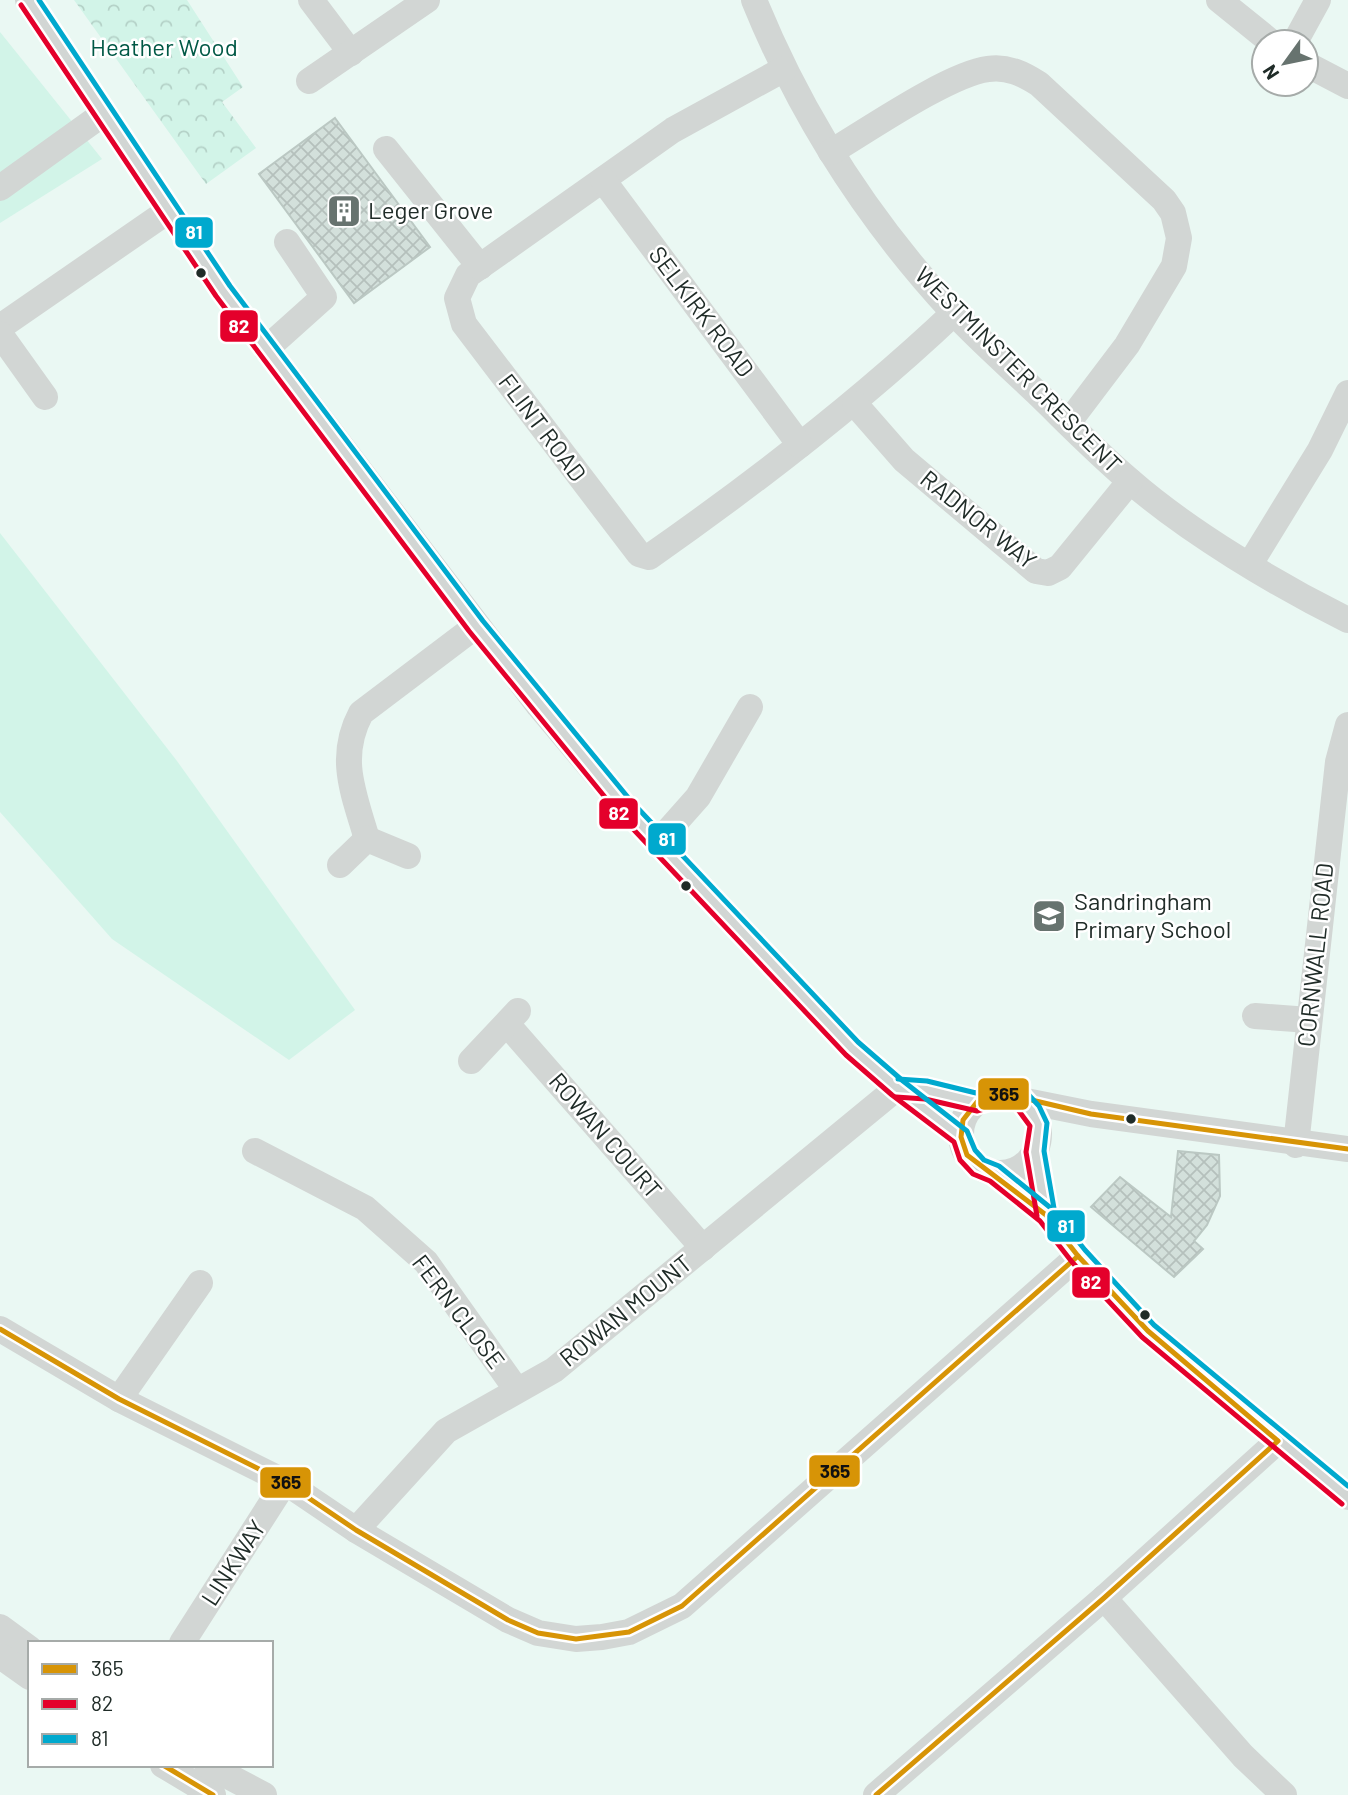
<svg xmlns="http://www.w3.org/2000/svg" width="1348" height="1795" font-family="Barlow,sans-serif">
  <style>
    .green { fill: #d2f4e8 }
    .forest { fill: url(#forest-crowns) }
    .building { fill: url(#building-cross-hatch); stroke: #bbc8c3; stroke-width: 2 }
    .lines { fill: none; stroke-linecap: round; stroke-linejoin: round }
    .minor { stroke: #d2d6d4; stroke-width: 26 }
    .bus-1-casing { stroke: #fff; stroke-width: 10 }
    .bus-2-casing { stroke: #fff; stroke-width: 10 }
    .bus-3-casing { stroke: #fff; stroke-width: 10 }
    .bus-1 { stroke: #d79406; stroke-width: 5 }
    .bus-2 { stroke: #e4002b; stroke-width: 5 }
    .bus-3 { stroke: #00a9ce; stroke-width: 5 }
    .bus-dot { fill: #202c28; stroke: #fff; stroke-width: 2.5 }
    .labels { text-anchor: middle; stroke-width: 5; stroke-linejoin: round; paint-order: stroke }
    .park-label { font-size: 24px; fill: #005845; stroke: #fff }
    .poi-label { font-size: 24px; fill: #202c28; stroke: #fff; text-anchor: start }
    .street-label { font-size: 24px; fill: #202c28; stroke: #fff }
    .line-badge { stroke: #fff; stroke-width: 2.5 }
    .badge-label { font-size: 19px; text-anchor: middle; font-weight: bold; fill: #fff }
    .pale-badge-label { font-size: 19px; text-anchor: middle; font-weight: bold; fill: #111 }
  </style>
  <defs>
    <pattern id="forest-crowns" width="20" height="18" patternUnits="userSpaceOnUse" patternTransform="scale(1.75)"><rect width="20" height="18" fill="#d2f4e8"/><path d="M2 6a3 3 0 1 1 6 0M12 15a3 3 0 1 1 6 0" fill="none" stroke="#b4d1c7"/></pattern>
    <pattern id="building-cross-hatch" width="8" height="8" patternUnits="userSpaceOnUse" patternTransform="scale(1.75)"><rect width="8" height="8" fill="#d3e0db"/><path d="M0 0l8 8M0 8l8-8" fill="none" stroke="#b5c0bc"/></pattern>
  </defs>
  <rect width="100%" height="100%" fill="#eaf8f3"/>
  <g class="green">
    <polygon points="0,32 102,159 0,223"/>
    <polygon points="0,533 177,761 355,1010 289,1060 112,939 0,812"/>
  </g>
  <polygon class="forest" points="74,0 187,0 243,87 222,102 256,148 206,184"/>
  <g class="building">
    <polygon points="335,118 430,247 354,303 259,174"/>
    <polygon points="1178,1151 1219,1155 1220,1196 1207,1225 1194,1241 1203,1249 1174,1277 1091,1207 1120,1177 1171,1217"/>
  </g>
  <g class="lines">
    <g class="minor">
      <polyline points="28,0 223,291 539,706 624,807 852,1048 897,1088 961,1137"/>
      <polyline points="311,0 351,53"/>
      <path d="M754 0C801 116 868 220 953 312 979 340 1009 366 1037 393 1067 422 1097 453 1129 480 1187 531 1279 586 1348 620"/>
      <polyline points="1219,0 1271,42"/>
      <polyline points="1295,42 1318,0"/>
      <polyline points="1306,64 1348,86"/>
      <path d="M784 69 673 130 468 275 457 298 464 324 639 554 649 557C756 482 859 403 954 313"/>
      <polyline points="309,81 427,0"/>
      <polyline points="386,149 480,267"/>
      <path d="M831 152C868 130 949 74 988 69 1008 66 1023 74 1039 84L1164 200 1173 213 1179 238 1174 266 1127 345 1068 423"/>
      <polyline points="603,180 800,445"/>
      <polyline points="0,188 103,114"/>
      <polyline points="0,327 168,211"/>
      <polyline points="0,334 45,397"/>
      <polyline points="266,349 324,297 287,242"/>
      <polyline points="855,404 904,460 1036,571 1048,573 1060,567 1130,481"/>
      <polyline points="1250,564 1320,450 1348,393"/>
      <path d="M367 839C354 794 337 758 361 713L476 626"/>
      <polyline points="659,841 698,797 750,707"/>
      <polyline points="340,865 367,839 408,856"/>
      <polyline points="1255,1016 1309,1020"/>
      <polyline points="507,1024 703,1248"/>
      <polyline points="471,1061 518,1011"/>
      <polyline points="897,1088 926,1090 977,1102"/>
      <circle cx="1000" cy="1134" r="39"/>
      <polyline points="1021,1100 1091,1114 1348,1149"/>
      <polyline points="1296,1145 1338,762 1348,725"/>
      <polyline points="255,1151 365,1208 426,1262 516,1389"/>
      <polyline points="1035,1151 1046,1215"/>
      <polyline points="994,1173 1046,1215 1078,1256 1148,1331 1348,1497"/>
      <polyline points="0,1329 119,1399 285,1482 356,1530 508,1620 538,1633 576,1639 602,1637 629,1632 682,1606 1078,1256"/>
      <polyline points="119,1399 200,1283"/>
      <polyline points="356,1530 446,1431 554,1370 897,1088"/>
      <polyline points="1104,1598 1243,1756 1284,1795"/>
      <polyline points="0,1627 30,1649"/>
      <polyline points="182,1643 285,1482"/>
      <polyline points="0,1656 30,1677"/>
      <polyline points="163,1765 213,1795"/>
      <polyline points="207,1765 264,1795"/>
      <polyline points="876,1795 1104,1598 1278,1441"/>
    </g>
    <g class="bus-1-casing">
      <g id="bus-1">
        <polyline points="0,1329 119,1399 285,1482 356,1530 508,1620 538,1633 576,1639 629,1632 682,1606 1078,1256"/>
        <polyline points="163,1765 213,1795"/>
        <polyline points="876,1795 1104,1598 1278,1441 1148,1331 1078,1256 1046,1215 967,1155 961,1137 963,1120 977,1102 989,1096 1006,1094 1091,1114 1348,1149"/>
      </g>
    </g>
    <g class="bus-2-casing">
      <g id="bus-2">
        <polyline points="21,5 216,296 469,631 618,813 846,1055 892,1095 954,1142 960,1160 973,1174 990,1181 1040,1221 1072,1262 1142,1337 1342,1504"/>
        <polyline points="896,1097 925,1099 977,1111 1005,1103 1016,1107 1030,1126 1026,1152 1037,1216"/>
      </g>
    </g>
    <g class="bus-3-casing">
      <g id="bus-3">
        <polyline points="39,0 230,286 483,621 631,801 858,1042 903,1081 967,1131 975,1150 984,1160 999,1166 1052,1209 1085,1250 1154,1325 1348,1486"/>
        <polyline points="898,1079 927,1081 976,1093 987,1087 1007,1085 1027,1093 1039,1106 1047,1123 1044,1151 1055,1214"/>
      </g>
    </g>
    <use href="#bus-1" class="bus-1"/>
    <use href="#bus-2" class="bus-2"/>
    <use href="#bus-3" class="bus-3"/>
  </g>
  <defs>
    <g id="building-square" transform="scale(1.75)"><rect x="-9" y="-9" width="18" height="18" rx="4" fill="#67736f" stroke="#fff"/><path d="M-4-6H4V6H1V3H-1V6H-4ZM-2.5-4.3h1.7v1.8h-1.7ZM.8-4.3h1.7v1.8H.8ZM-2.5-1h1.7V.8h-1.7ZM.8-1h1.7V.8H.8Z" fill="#fff"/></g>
    <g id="school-square" transform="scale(1.75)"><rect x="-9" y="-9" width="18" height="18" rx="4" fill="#67736f" stroke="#fff"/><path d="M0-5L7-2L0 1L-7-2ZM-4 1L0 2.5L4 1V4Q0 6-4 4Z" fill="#fff"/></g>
  </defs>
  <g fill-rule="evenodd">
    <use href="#building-square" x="344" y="211"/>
    <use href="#school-square" x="1049" y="916"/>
  </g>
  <g class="bus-dot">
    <circle cx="201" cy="273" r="6"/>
    <circle cx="686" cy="886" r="6"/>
    <circle cx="1131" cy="1119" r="6"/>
    <circle cx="1145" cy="1315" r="6"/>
  </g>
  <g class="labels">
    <g class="park-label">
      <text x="164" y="56">Heather Wood</text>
    </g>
    <g class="poi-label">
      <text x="368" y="219">Leger Grove</text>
      <text x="1074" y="910">Sandringham<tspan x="1074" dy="28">Primary School</tspan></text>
    </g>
    <g class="street-label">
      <text transform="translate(701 312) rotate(53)" y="8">SELKIRK ROAD</text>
      <text transform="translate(1018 370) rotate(45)" y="8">WESTMINSTER CRESCENT</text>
      <text transform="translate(542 428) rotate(53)" y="8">FLINT ROAD</text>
      <text transform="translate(978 520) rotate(39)" y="8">RADNOR WAY</text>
      <text transform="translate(1316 955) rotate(-84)" y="8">CORNWALL ROAD</text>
      <text transform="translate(605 1136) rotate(49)" y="8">ROWAN COURT</text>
      <text transform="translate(626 1311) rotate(-39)" y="8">ROWAN MOUNT</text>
      <text transform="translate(458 1312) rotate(53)" y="8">FERN CLOSE</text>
      <text transform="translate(234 1563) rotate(-57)" y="8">LINKWAY</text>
    </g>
  </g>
  <g class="line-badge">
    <rect x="174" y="216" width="40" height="33" rx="7" fill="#00a9ce"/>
    <rect x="219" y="309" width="40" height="34" rx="7" fill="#e4002b"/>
    <rect x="598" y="797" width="41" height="33" rx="7" fill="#e4002b"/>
    <rect x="647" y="822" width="40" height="34" rx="7" fill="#00a9ce"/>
    <rect x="977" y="1077" width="53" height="34" rx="7" fill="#d79406"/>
    <rect x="1046" y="1209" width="40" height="34" rx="7" fill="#00a9ce"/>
    <rect x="1071" y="1266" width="40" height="33" rx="7" fill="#e4002b"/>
    <rect x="808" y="1454" width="53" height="34" rx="7" fill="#d79406"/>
    <rect x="259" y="1466" width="53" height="33" rx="7" fill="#d79406"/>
  </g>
  <g class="badge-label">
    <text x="194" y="239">81</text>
    <text x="239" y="333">82</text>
    <text x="619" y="820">82</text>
    <text x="667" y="846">81</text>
    <text x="1066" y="1233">81</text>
    <text x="1091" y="1289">82</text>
  </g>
  <g class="pale-badge-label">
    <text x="1004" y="1101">365</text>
    <text x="835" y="1478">365</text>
    <text x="286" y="1489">365</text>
  </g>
  <rect x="28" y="1641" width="245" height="126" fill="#ffffff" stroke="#a6aba9" stroke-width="2"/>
  <rect x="42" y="1664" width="35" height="10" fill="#d79406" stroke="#a6aba9" stroke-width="2"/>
  <text x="91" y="1676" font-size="21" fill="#202c28">365</text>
  <rect x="42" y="1699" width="35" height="10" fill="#e4002b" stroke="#a6aba9" stroke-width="2"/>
  <text x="91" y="1711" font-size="21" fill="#202c28">82</text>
  <rect x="42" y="1734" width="35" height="10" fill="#00a9ce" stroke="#a6aba9" stroke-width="2"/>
  <text x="91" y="1746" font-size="21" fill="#202c28">81</text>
  <g transform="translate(1285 63) rotate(237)"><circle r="33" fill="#ffffff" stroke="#a6aba9" stroke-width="2"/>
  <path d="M0-5L12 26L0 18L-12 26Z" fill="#67736f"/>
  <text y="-10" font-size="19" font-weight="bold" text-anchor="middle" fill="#202c28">N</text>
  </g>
</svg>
